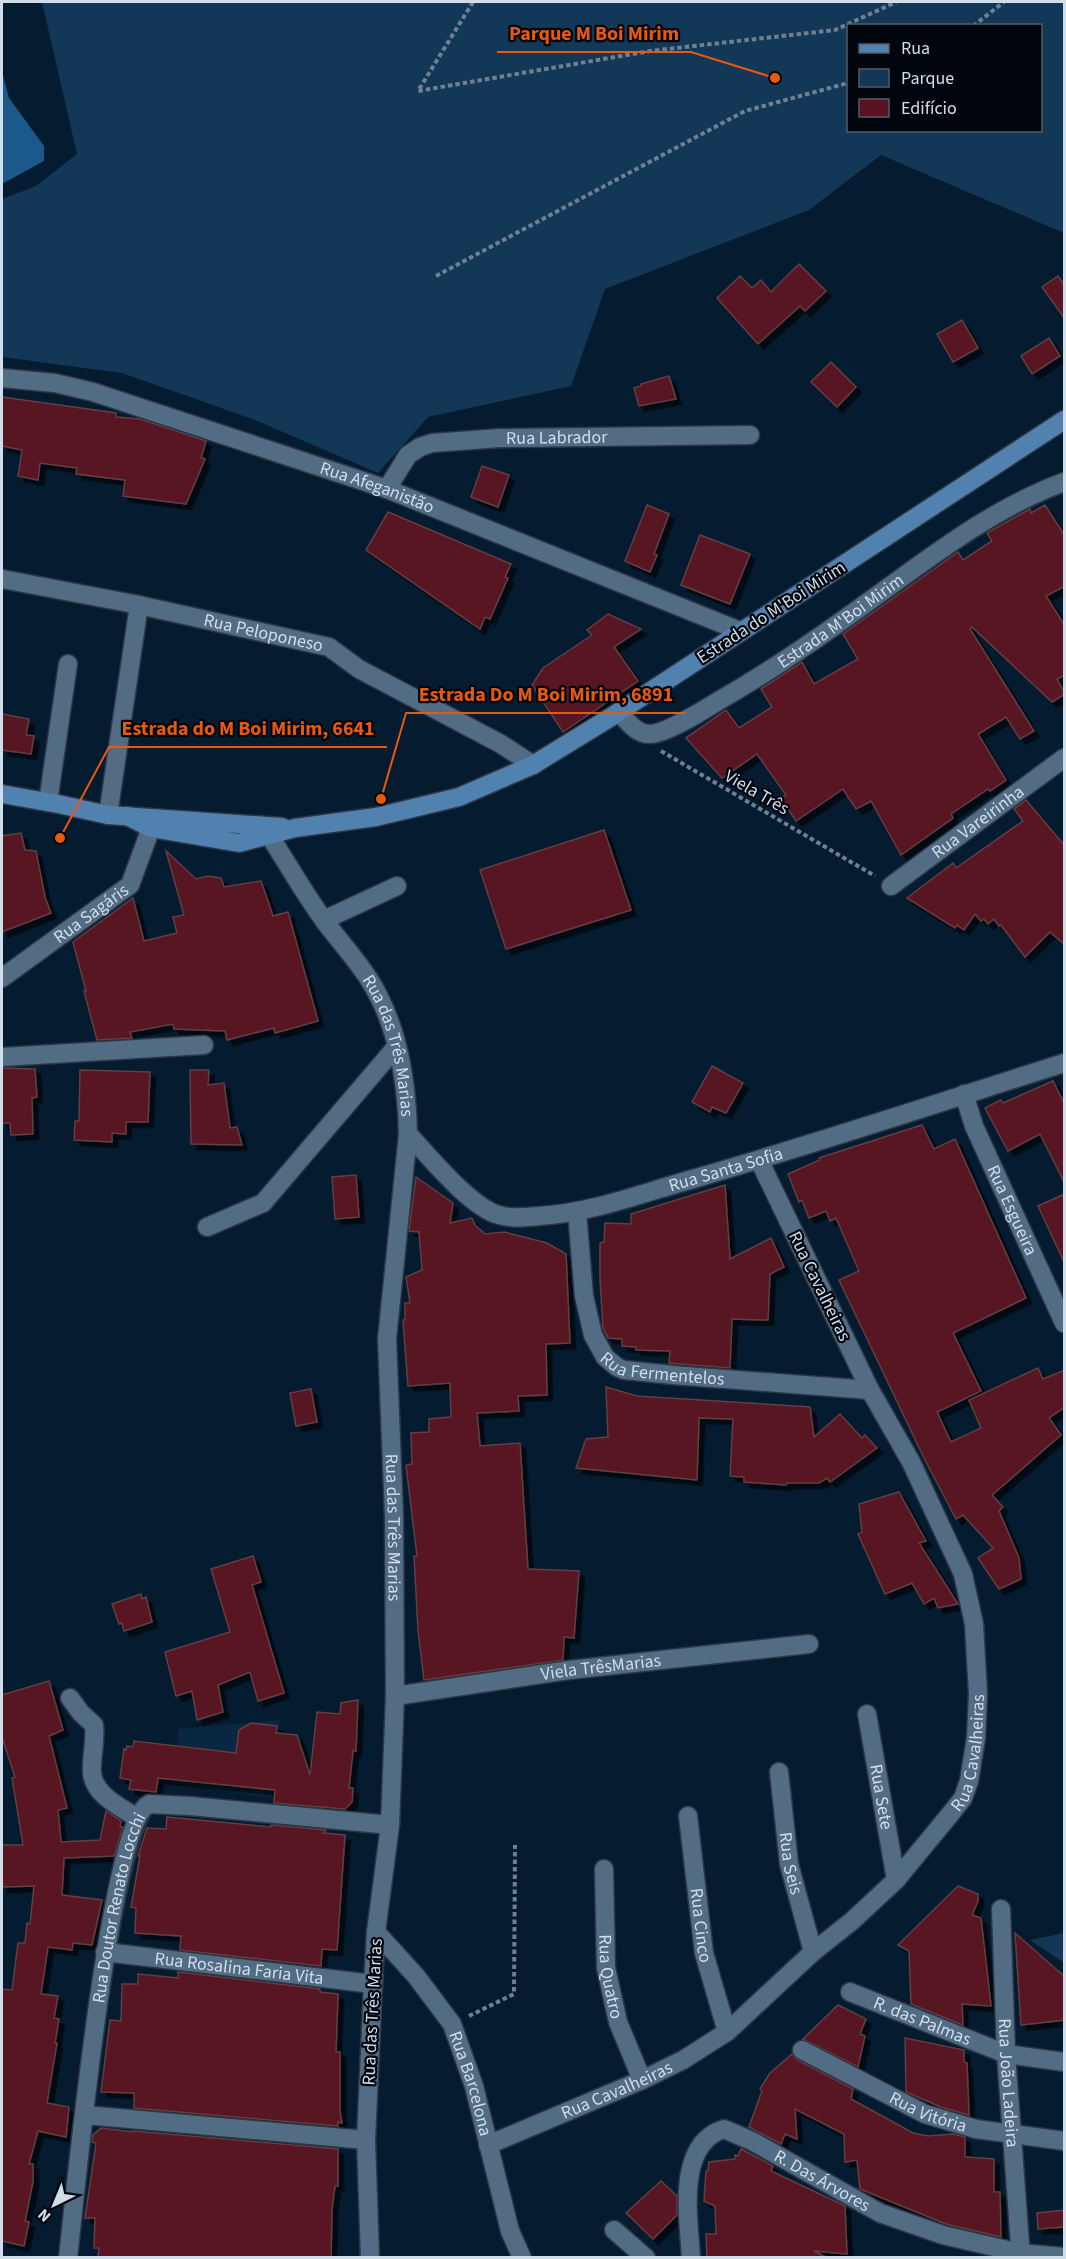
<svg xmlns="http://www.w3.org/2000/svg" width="1066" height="2259" font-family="'Source Sans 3',sans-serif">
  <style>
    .built { fill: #092740 }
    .green { fill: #133756; fill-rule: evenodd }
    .water { fill: #1a598a }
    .building { fill: #591220; stroke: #623f42; stroke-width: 1.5; filter: url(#shadow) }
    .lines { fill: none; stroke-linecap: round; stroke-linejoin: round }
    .minor-casing { stroke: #2e3646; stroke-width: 21 }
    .major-casing { stroke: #2e3646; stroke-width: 21 }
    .path { stroke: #6e8091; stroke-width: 4; stroke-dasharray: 4.5 3; stroke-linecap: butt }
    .minor { stroke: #526c84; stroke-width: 18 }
    .major { stroke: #5182af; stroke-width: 18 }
    .labels { text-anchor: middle; stroke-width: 4.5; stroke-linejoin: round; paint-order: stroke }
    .street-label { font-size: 18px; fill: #d0deec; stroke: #01060e }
    .leader { fill: none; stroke: #e8590c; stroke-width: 2 }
    .callout-dot { fill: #e8590c; stroke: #01060e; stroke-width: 2 }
    .callout-label { font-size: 20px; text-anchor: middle; font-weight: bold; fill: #e8590c; stroke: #01060e; stroke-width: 4.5; stroke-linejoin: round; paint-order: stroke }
  </style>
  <defs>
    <filter id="shadow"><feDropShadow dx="5.5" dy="5.5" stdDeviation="0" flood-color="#0009"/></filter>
  </defs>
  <rect width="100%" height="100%" fill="#051c30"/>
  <polygon class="built" points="280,1720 271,1798 176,1783 178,1729"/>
  <g class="green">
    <path d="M42 2H1064V233L881 155 809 210 605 289 571 386 428 417 378 473 255 420 122 373 2 357V199L36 186 77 154ZM848 26H1040V130H848Z"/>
    <polygon points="1064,1933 1064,1963 1030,1940"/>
  </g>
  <polygon class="water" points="2,72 9,98 44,146 44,161 2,184"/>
  <g class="building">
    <polygon points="799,264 826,291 805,311 800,306 758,344 717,298 740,276 752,288 761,280 771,292"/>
    <polygon points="1058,276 1065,286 1065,319 1042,287"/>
    <polygon points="962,320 978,348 953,362 937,334"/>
    <polygon points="1049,338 1060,356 1032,374 1021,356"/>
    <polygon points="831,362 856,387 837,407 811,382"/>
    <polygon points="669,376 676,399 639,406 634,388 641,386 641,384"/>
    <polygon points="2,397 116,413 116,417 140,419 206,441 201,458 205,459 186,504 123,496 125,480 76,474 77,468 40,463 38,480 18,476 22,450 2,446"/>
    <polygon points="482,466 509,475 498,507 471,497"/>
    <polygon points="647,505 669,514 654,554 657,555 650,572 625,561"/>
    <polygon points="1045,505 1065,536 1065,586 1046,596 1065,626 1065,675 1057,679 1065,694 1052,702 972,627 970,629 1034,731 1020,739 1006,717 978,734 1006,780 990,791 988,789 951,814 953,818 901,855 871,801 856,809 843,789 796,821 781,798 786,795 757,754 722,778 686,738 726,710 739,728 772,707 761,689 802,662 814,684 858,659 843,634 958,552 963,560 992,541 987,533 1030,509 1031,513"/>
    <polygon points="388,512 511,564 505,577 508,578 490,619 485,617 480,629 366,550"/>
    <polygon points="700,535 750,554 730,604 681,585"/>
    <polygon points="608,614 641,629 614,647 638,681 563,732 532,685 543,668 592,635 587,630"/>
    <polygon points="2,714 29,719 26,735 34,736 31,754 2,750"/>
    <polygon points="1026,800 1065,846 1065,945 1050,932 1025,957 1001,925 999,926 994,919 988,924 984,919 981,921 975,914 964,930 957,925 955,928 907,898 953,863 956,868 1023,821 1014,809"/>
    <polygon points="604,830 631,910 506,949 480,870"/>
    <polygon points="21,833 25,850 36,851 45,897 51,913 2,932 2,836"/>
    <polygon points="166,851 196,879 208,876 221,878 224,887 261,881 273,916 288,912 318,1021 275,1033 274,1028 227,1040 225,1031 174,1029 173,1024 130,1032 132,1038 97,1040 84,991 86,991 73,942 133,898 144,941 177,933 173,917 184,915"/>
    <polygon points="712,1066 743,1083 726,1113 712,1107 710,1112 692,1102"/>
    <polygon points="2,1068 35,1069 37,1097 32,1098 33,1134 11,1135 10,1123 2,1123"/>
    <polygon points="80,1070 150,1072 148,1122 126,1122 126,1134 112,1133 112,1142 74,1140 75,1121 79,1121"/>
    <polygon points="190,1070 209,1070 208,1085 224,1083 230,1128 237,1127 242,1145 191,1144"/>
    <polygon points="1053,1081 1065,1105 1065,1184 1040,1134 1008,1151 985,1108 1001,1100 1003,1103"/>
    <polygon points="922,1125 934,1149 955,1139 1026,1298 953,1333 981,1391 937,1412 951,1442 981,1428 969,1400 1038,1368 1043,1379 1065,1370 1065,1407 1049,1418 1061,1435 992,1495 1003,1507 999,1511 1019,1558 1021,1579 999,1589 978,1558 993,1548 963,1515 956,1519 924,1458 839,1280 859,1271 836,1218 830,1221 826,1211 809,1218 802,1200 799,1202 788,1174 820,1160 819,1158"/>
    <polygon points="356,1175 359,1217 335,1219 332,1177"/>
    <polygon points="416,1177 453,1203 450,1223 472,1218 475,1225 485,1234 504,1232 547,1243 566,1254 570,1343 546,1344 547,1395 518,1396 519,1411 477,1413 480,1446 520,1443 528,1569 579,1571 574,1638 564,1637 563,1660 424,1680 418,1630 414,1556 417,1556 406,1465 412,1464 411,1433 429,1432 429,1419 451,1417 450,1383 408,1386 403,1320 405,1320 405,1303 410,1303 406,1277 422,1270 419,1232 409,1231"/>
    <polygon points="725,1185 730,1259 771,1238 784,1267 770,1274 768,1320 732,1319 730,1368 669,1363 670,1351 636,1350 636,1347 622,1346 622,1339 608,1338 603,1328 600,1279 600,1243 604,1242 605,1223 631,1224 631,1214"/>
    <polygon points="1065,1194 1065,1264 1038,1206"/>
    <polygon points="606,1387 637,1396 810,1407 814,1437 840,1414 862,1438 865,1435 877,1448 830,1482 827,1478 819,1483 787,1483 786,1485 744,1482 744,1477 730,1476 733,1419 699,1418 697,1480 576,1468 586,1439 608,1437"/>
    <polygon points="311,1389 317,1422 296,1426 290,1393"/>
    <polygon points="899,1492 926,1541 919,1543 958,1604 938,1608 934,1598 924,1604 912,1583 885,1594 858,1534 862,1532 859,1504"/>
    <polygon points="253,1556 261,1582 252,1585 284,1693 258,1701 250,1672 218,1685 223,1712 197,1720 192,1691 176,1696 165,1652 230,1632 211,1569"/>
    <polygon points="141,1594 142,1599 146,1597 152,1622 124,1631 122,1623 119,1624 112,1604"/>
    <polygon points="49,1681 63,1730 49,1736 67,1808 58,1810 61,1842 100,1840 106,1811 121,1821 120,1827 123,1827 114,1856 64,1858 62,1895 102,1900 92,1945 73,1943 72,1950 48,1947 41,1994 58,1996 54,2018 59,2019 55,2043 57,2043 47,2103 69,2107 66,2137 38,2131 29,2164 33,2164 33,2182 25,2221 29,2222 24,2246 2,2241 2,1989 12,1990 18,1943 25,1943 27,1923 30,1924 34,1886 2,1887 2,1845 23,1845 12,1778 15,1777 2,1737 2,1695"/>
    <polygon points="358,1700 356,1751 353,1751 349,1788 353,1788 352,1802 345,1809 274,1803 275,1790 158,1778 156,1792 129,1789 131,1780 120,1778 124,1749 126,1750 127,1746 133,1747 134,1741 236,1753 239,1730 251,1723 277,1726 276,1733 297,1735 310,1775 317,1712 340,1714 341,1703"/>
    <polygon points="167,1817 271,1827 271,1825 326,1830 323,1833 345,1835 337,1950 322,1949 321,1966 180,1950 181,1936 135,1933 136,1908 131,1907 140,1856 138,1856 147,1828 166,1829"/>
    <polygon points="958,1886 978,1894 978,1901 972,1915 981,1918 991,2006 962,2004 963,2025 911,2004 909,1951 898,1945"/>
    <polygon points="1015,1933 1065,1977 1065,2020 1021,2025"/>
    <polygon points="178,1972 320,1989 320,1992 338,1994 336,2052 340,2052 340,2111 342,2123 338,2122 338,2126 134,2108 134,2093 101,2092 110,2020 121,2021 122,1984 138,1984 138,1974 178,1978"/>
    <polygon points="838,2005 866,2019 860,2034 865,2036 858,2067 803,2039"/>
    <polygon points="905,2038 964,2050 964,2062 967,2063 969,2115 941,2107 906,2092"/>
    <polygon points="792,2054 797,2060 853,2089 851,2099 913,2133 928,2136 953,2134 965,2137 965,2157 994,2159 994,2192 1000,2192 1001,2237 946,2224 860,2189 857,2160 845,2162 844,2134 795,2109 797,2139 785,2134 781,2144 749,2127 762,2091 760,2089 770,2073"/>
    <polygon points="101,2128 133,2132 133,2131 338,2149 338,2186 335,2186 332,2210 331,2258 98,2258 99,2248 94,2248 95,2218 85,2218 96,2143 92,2142 93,2135"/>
    <polygon points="741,2149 773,2166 771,2171 845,2206 847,2254 814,2251 827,2258 707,2258 706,2234 716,2234 715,2206 704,2201 706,2171 708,2171 709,2162 735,2159 735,2155 738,2156"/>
    <polygon points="661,2181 677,2196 677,2215 653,2239 626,2213"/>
    <polygon points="1065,2210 1065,2227 1038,2229 1037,2213"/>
  </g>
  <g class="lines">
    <g class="minor-casing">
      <g id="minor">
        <path id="s1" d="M2 378 55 383 93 392 387 489 740 631"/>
        <path id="s2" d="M387 489 408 455 420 447 432 443 500 438 750 435"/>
        <path id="s3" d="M2 579 134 604 329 647 359 669 501 744 533 765"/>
        <path id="s4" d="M619 712C628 722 637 735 651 734 668 733 705 709 720 700 771 671 820 637 868 602 931 557 991 509 1064 482"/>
        <polyline points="48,802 68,664"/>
        <polyline points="108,815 139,605"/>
        <path id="s5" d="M269 835C288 864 305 895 326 923 344 947 366 970 379 997 400 1038 407 1088 408 1134L387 1339 394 1516 395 1696 390 1825 376 1932 373 1984 366 2140 370 2258"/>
        <path id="s6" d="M891 886 1064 758"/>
        <polyline points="324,920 397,886"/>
        <path id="s7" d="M2 978 130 885 151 828"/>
        <polyline points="2,1057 204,1045"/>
        <path id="s8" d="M964 1094 974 1126 1064 1323"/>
        <path id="s9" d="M408 1134C430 1157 470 1207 499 1215 512 1219 526 1217 539 1216 592 1213 642 1193 693 1179 818 1143 941 1102 1064 1063"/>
        <path id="s10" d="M577 1212 584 1296 593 1335 605 1357 617 1367 624 1370 673 1375 870 1390"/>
        <polyline points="207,1227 263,1203 396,1047"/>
        <path id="s11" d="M395 1696 569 1670 809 1644"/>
        <path d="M70 1698 81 1713 94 1725C96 1741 91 1757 92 1772 93 1795 121 1807 137 1818"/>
        <path id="s12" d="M867 1714 896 1880"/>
        <path id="s13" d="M779 1772 789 1864 813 1952"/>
        <path id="s14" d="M688 1816 704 1953 727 2032"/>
        <path id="s15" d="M604 1869 606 1968 618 2022 642 2080"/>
        <path id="s16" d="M1001 1909 1006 2054 1021 2258"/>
        <path id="s17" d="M376 1932 416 1976 452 2024 474 2086 510 2231 522 2258"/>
        <path id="s18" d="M105 1952 373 1984"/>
        <path id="s19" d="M850 1992 1006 2054 1064 2062"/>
        <path id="s20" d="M802 2050 925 2114 976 2129 1064 2141"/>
        <polyline points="85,2115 366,2140"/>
        <path id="s21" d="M488 2145 642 2080 683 2060 727 2032 813 1952 852 1921 896 1880 952 1812 963 1798 969 1781 976 1738 978 1694 974 1624 963 1574 911 1462 870 1390 759 1160"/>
        <polyline points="614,2230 646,2258"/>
        <path id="s22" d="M68 2258C75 2197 110 1823 149 1804L190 1806 390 1825"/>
        <path id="s23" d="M691 2258C689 2220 675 2144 724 2129L752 2141 880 2213 943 2235 1020 2253 1064 2257"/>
      </g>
    </g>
    <g class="major-casing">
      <g id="major">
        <polyline points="2,794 58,804 108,815 282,827"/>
        <polyline points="127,816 151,828 239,843 295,828 376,817 459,797 533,765 611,717 1064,420"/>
      </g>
    </g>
    <g class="path">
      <polyline points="473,2 418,91 650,51 835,30 896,2"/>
      <polyline points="973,26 1004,2"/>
      <polyline points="436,276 745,111 848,83"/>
      <polyline points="661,751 875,876"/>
      <polyline points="469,2016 514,1994 515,1845"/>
    </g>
    <use href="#minor" class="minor"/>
    <use href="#major" class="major"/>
  </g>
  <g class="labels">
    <g class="street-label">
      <text dy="6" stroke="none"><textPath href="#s2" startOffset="192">Rua Labrador</textPath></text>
      <text dy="6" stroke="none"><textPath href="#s1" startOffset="392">Rua Afeganistão</textPath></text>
      <text transform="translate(771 612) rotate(-33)" y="6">Estrada do M'Boi Mirim</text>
      <text dy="6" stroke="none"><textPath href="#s4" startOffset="262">Estrada M'Boi Mirim</textPath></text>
      <text dy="6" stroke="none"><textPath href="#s3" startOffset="267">Rua Peloponeso</textPath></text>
      <text transform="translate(757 792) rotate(30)" y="6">Viela Três</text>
      <text dy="6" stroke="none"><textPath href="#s6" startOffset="108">Rua Vareirinha</textPath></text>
      <text dy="6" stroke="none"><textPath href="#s7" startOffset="110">Rua Sagáris</textPath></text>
      <text dy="6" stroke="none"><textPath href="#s5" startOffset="246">Rua das Três Marias</textPath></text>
      <text dy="6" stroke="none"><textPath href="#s9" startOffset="356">Rua Santa Sofia</textPath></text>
      <text dy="6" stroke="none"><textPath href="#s8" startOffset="126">Rua Esgueira</textPath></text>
      <text transform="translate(820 1286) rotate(64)" y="6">Rua Cavalheiras</text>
      <text dy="6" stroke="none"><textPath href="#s10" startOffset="210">Rua Fermentelos</textPath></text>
      <text dy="6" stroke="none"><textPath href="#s5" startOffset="732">Rua das Três Marias</textPath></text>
      <text dy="6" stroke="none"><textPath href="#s11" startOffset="208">Viela TrêsMarias</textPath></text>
      <text dy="6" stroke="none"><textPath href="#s21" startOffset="644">Rua Cavalheiras</textPath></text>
      <text dy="6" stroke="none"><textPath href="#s12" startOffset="84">Rua Sete</textPath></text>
      <text dy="6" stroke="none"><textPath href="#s13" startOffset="92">Rua Seis</textPath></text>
      <text dy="6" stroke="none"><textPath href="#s22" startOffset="354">Rua Doutor Renato Locchi</textPath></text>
      <text dy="6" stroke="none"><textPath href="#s14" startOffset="110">Rua Cinco</textPath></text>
      <text dy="6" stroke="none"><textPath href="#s18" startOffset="135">Rua Rosalina Faria Vita</textPath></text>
      <text dy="6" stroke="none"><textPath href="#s15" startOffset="108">Rua Quatro</textPath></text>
      <text transform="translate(372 2012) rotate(-87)" y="6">Rua das Três Marias</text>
      <text dy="6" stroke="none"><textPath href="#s19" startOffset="78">R. das Palmas</textPath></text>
      <text dy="6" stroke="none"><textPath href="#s16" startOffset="174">Rua João Ladeira</textPath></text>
      <text dy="6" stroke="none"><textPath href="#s17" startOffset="182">Rua Barcelona</textPath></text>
      <text dy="6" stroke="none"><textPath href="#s21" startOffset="140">Rua Cavalheiras</textPath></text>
      <text dy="6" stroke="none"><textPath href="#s20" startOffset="141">Rua Vitória</textPath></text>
      <text dy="6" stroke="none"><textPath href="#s23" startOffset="255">R. Das Árvores</textPath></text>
    </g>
  </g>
  <path class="leader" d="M775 78L691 52H497M381 799L406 713H685M60 838L109 747H387"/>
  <g class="callout-dot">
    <circle cx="775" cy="78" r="6"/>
    <circle cx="381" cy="799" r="6"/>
    <circle cx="60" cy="838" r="6"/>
  </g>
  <g class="callout-label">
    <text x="594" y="40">Parque M Boi Mirim</text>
    <text x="546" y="701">Estrada Do M Boi Mirim, 6891</text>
    <text x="248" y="735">Estrada do M Boi Mirim, 6641</text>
  </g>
  <rect width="1066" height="2259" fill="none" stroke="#d0deec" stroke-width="6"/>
  <rect x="847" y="24" width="195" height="108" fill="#01060e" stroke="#545c67" stroke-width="1.5"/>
  <rect x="859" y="44" width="30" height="9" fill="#5182af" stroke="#545c67" stroke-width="1.5"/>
  <text x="901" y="54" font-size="18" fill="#d0deec">Rua</text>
  <rect x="859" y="69" width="30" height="18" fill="#133756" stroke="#545c67" stroke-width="1.5"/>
  <text x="901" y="84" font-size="18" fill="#d0deec">Parque</text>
  <rect x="859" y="99" width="30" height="18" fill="#591220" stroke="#545c67" stroke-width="1.5"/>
  <text x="901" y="114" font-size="18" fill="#d0deec">Edifício</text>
  <g transform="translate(54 2205) rotate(223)" stroke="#01060e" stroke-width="4.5" paint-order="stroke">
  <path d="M0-4.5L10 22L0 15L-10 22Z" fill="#d0deec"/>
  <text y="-9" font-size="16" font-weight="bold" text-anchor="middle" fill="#d0deec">N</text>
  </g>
</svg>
